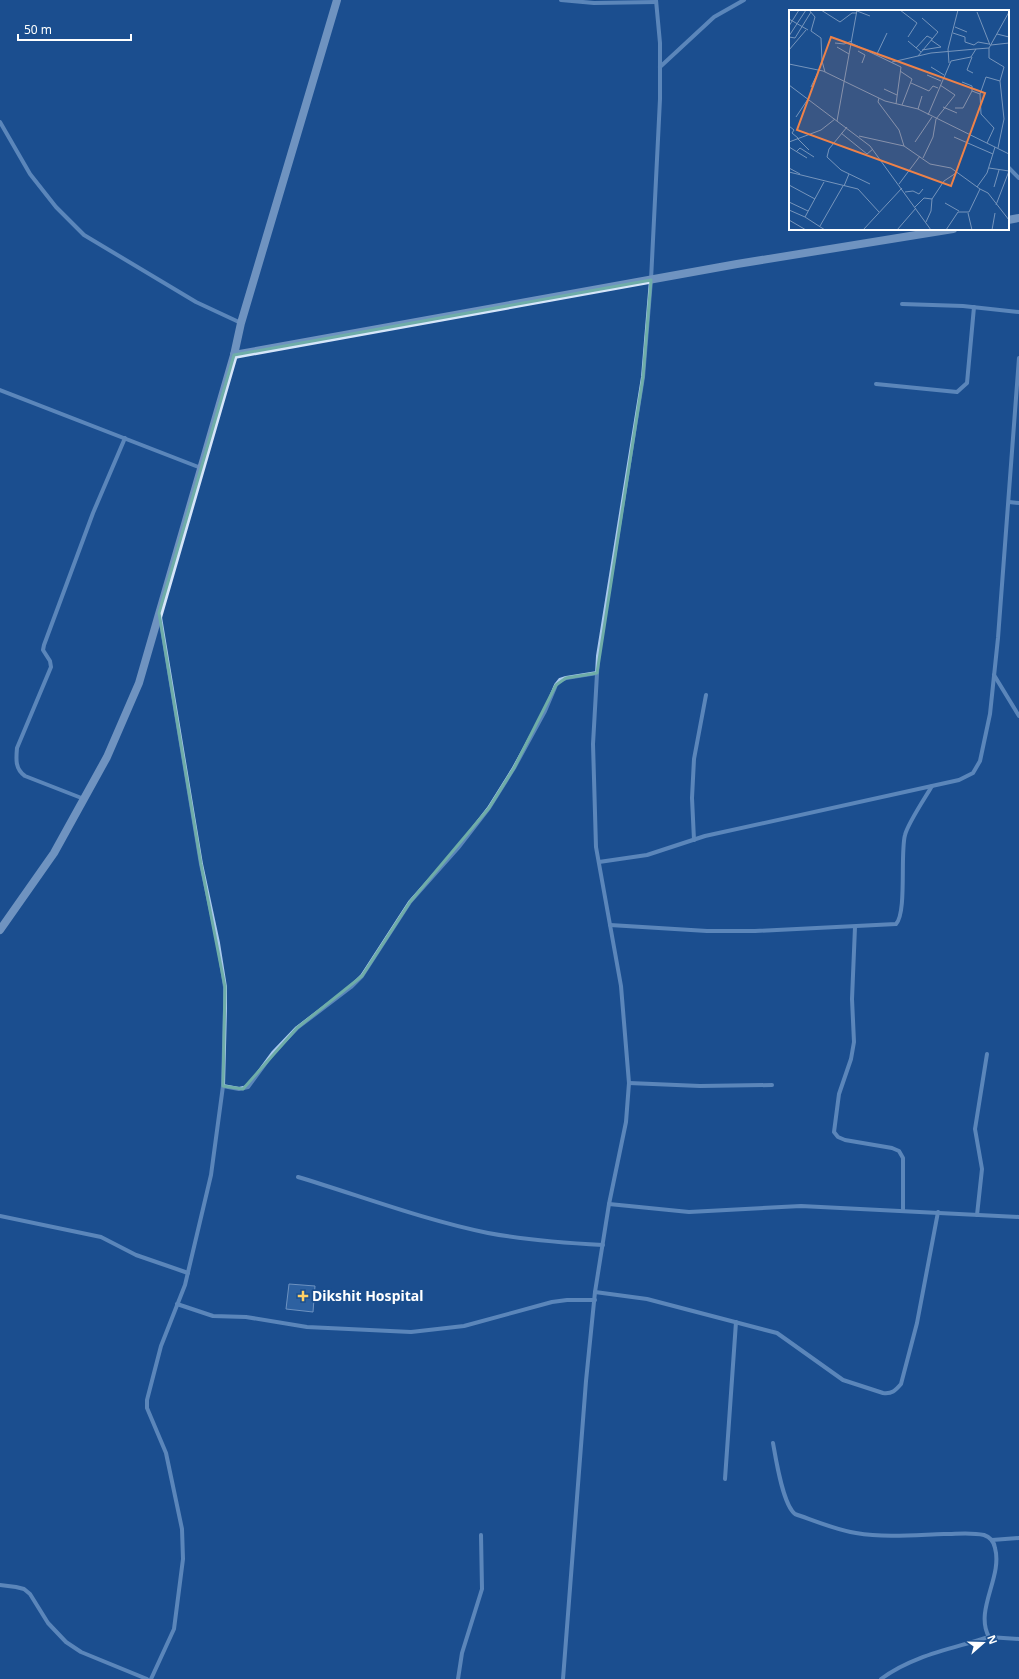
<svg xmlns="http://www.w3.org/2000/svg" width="1019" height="1679" font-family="'Noto Sans',sans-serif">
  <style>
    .building { fill: #4478b7; stroke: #cfe3fa }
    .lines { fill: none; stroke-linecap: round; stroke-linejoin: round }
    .street { stroke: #a9c9ee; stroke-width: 4 }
    .secondary { stroke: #d6e6fa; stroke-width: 8 }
    .marked { fill: none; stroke: #6fada8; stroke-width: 3; stroke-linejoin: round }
    .poi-dot { fill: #ffd166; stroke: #1b4f8f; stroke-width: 1.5 }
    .labels { text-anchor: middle; stroke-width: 3.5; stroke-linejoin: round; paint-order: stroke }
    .poi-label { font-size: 14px; font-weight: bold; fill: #fff; stroke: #1b4f8f; text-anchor: start }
    .inset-road { fill: none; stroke: #7695bc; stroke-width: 1 }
    .view { fill: #ee8249; fill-opacity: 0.15; stroke: #ee8249; stroke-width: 2 }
    .inset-edge { fill: none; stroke: #fff; stroke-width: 2 }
  </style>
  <rect width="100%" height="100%" fill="#1b4f8f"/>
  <polygon class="building" points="289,1284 315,1286 313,1312 286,1309"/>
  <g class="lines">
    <g class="street">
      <polyline points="561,0 594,3 656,2"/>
      <polyline points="660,67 714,17 744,0"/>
      <polyline points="0,122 30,174 56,207 84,235 196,302 241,323"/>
      <polyline points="1008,167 1019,178"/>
      <polyline points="902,304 963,306 1019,312"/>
      <polyline points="876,384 957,392 967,383 974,307"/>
      <polyline points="0,390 201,468"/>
      <polyline points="1009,502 1019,503"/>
      <polyline points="994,675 1019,716"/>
      <path d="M84 799 25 776C15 769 16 759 17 748L51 667 50 661 43 650 44 645 93 513 125 438"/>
      <polyline points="694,840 692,798 694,759 706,695"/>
      <polyline points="599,862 647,855 705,836 959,780 973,773 980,761 990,714 998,638 1019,358"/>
      <path d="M610 925 707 931H755L896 924C907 913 900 853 905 835 908 823 925 798 932 786"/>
      <polyline points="855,927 852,999 854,1042 851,1059 839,1094 834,1132 838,1137 845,1140 892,1148 899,1151 903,1158 903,1210"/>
      <polyline points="629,1083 700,1086 772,1085"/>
      <polyline points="223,1086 239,1089 248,1087 273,1053 297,1028 351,987 362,976 410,902 458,848 489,808 514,768 545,711 556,685 560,680 566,678 597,673"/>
      <path d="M298 1177C361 1196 424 1220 488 1233 526 1240 564 1243 603 1245"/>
      <polyline points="609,1204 689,1212 801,1206 1019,1217"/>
      <polyline points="977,1215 982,1169 975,1129 987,1054"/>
      <polyline points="0,1216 101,1237 136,1255 188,1273"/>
      <path d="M595 1292 647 1299 777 1333 843 1380 883 1393C892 1394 895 1391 901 1384L917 1323 938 1212"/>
      <polyline points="177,1304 213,1316 246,1317 307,1327 411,1332 464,1326 552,1302 567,1300 595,1300"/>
      <path d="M773 1443C776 1460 783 1505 795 1514 815 1521 836 1530 856 1533 885 1538 915 1535 944 1534 957 1534 971 1532 984 1535 990 1537 994 1542 995 1548 1003 1577 974 1610 989 1637L1019 1639"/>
      <polyline points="725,1479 736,1322"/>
      <polyline points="992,1540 1019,1538"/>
      <polyline points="0,1585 16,1587 24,1589 30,1594 48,1623 66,1642 81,1652 147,1679"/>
      <polyline points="151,1679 174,1629 183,1559 182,1529 166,1453 147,1408 147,1400 161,1346 185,1285 211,1175 223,1086 225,1009 225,987 218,943 201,864 160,617"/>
      <polyline points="458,1679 462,1653 482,1589 481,1535"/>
      <polyline points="563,1679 586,1381 595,1292 609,1204 626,1122 629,1083 621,986 596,847 593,744 598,656 643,377 651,280 660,99 660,43 656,0"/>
      <path d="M881 1679C913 1655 952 1649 989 1637"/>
    </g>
    <g class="secondary">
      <polyline points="1008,220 1019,218"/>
      <polyline points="234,355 737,264 953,229"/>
      <polyline points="0,930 54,853 107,757 139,683 234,355 241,323 337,0"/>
    </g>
  </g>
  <path d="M0 0H1019V1679H0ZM651 280 643 377 597 673 566 678 556 685 514 768 489 808 410 902 362 976 297 1028 243 1089 223 1086 225 987 201 864 159 613 234 355Z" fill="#1b4f8f" fill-opacity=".55" fill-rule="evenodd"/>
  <path class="marked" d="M651 280 643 377 597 673 566 678 556 685 514 768 489 808 410 902 362 976 297 1028 243 1089 223 1086 225 987 201 864 159 613 234 355Z"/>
  <path class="poi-dot" d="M301 1290h4v4h4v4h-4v4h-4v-4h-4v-4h4z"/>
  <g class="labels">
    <g class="poi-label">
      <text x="312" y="1301">Dikshit Hospital</text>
    </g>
  </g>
  <g transform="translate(789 10)">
    <rect width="220" height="220" fill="#1b4f8f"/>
    <path class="inset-road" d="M20 0 26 7 22 21 32 28 33 51 36 62M32 0 51 12 63 3H68M111 0 128 13 119 27M68 1 81 6M188 2 201 35M0 9 19 20M0 16 10 0M166 17 178 22M164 23 176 27V32L185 35 189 32 200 34M208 24 220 27M0 26 17 0M0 27 6 28 22 2M119 31 132 42M46 33 55 34 63 31M62 33 112 57 107 94M202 35 220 33M48 37 60 44M127 38 138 26 144 29M0 40 17 20M133 40 152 37 142 30M69 41 76 45 73 53M88 44 98 23M129 46 149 22 133 8M183 47 178 60 184 63M103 52 142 43 187 39M160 53 159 39 169 0M0 54 34 61 96 91 129 99 220 144M142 57 155 65M111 61 123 69 113 95M138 65 152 71M173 72 183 76V81M122 73 140 81 144 76 149 78M0 75 81 136 142 220M22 77 30 60M95 79 108 85M191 84 192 104 205 118 198 133M90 88 89 92 110 120 115 136M154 97 168 103M166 98H174L183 81 191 84 197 67 211 71M129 99 133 86M139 105 162 51 182 47 187 39 200 38M7 107 19 89M147 109 166 85 151 75M48 111 68 0M0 116 5 120 3 123 9 128M58 117 40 139 38 147 52 160 81 174M52 123 78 144 84 139M70 126 115 136 141 154 162 158 191 179M165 127 204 144M8 128 20 140M0 132 32 120 46 109M126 132 143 107M0 137 18 148M209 138 215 109 211 71 215 57 200 48V38L220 2M7 142 11 138 25 147M134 148 144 127 147 109M0 158 11 164M200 158 220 161M0 162 69 179 90 202M35 172 16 207 36 220M110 174 131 146M0 175 26 189M55 176 60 164M188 177 198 163 206 137M205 177 210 160M116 182 124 181 130 184 134 179M0 192 19 201M156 193 170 201M207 195 220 161M126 197 135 188 143 189 155 171 167 163M0 200 16 207M179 203 183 220M0 210 17 220M137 212 142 201 143 189M31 216 54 176M74 220 113 178M108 220 127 198M157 220 169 202H180L191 179 199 183 220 210M203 220 206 203"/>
    <path class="view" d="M42 27 196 83 162 176 8 120Z"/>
    <rect width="220" height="220" class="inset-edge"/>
  </g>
  <g transform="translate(983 1643) rotate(70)" stroke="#1b4f8f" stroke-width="3" paint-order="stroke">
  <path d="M0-3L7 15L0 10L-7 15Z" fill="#ffffff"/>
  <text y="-6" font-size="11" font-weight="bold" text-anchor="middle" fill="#ffffff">N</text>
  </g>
  <path d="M18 34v6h113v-6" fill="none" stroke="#ffffff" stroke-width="2"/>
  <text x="24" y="34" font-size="12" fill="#ffffff" stroke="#1b4f8f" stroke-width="3" paint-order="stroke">50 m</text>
</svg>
